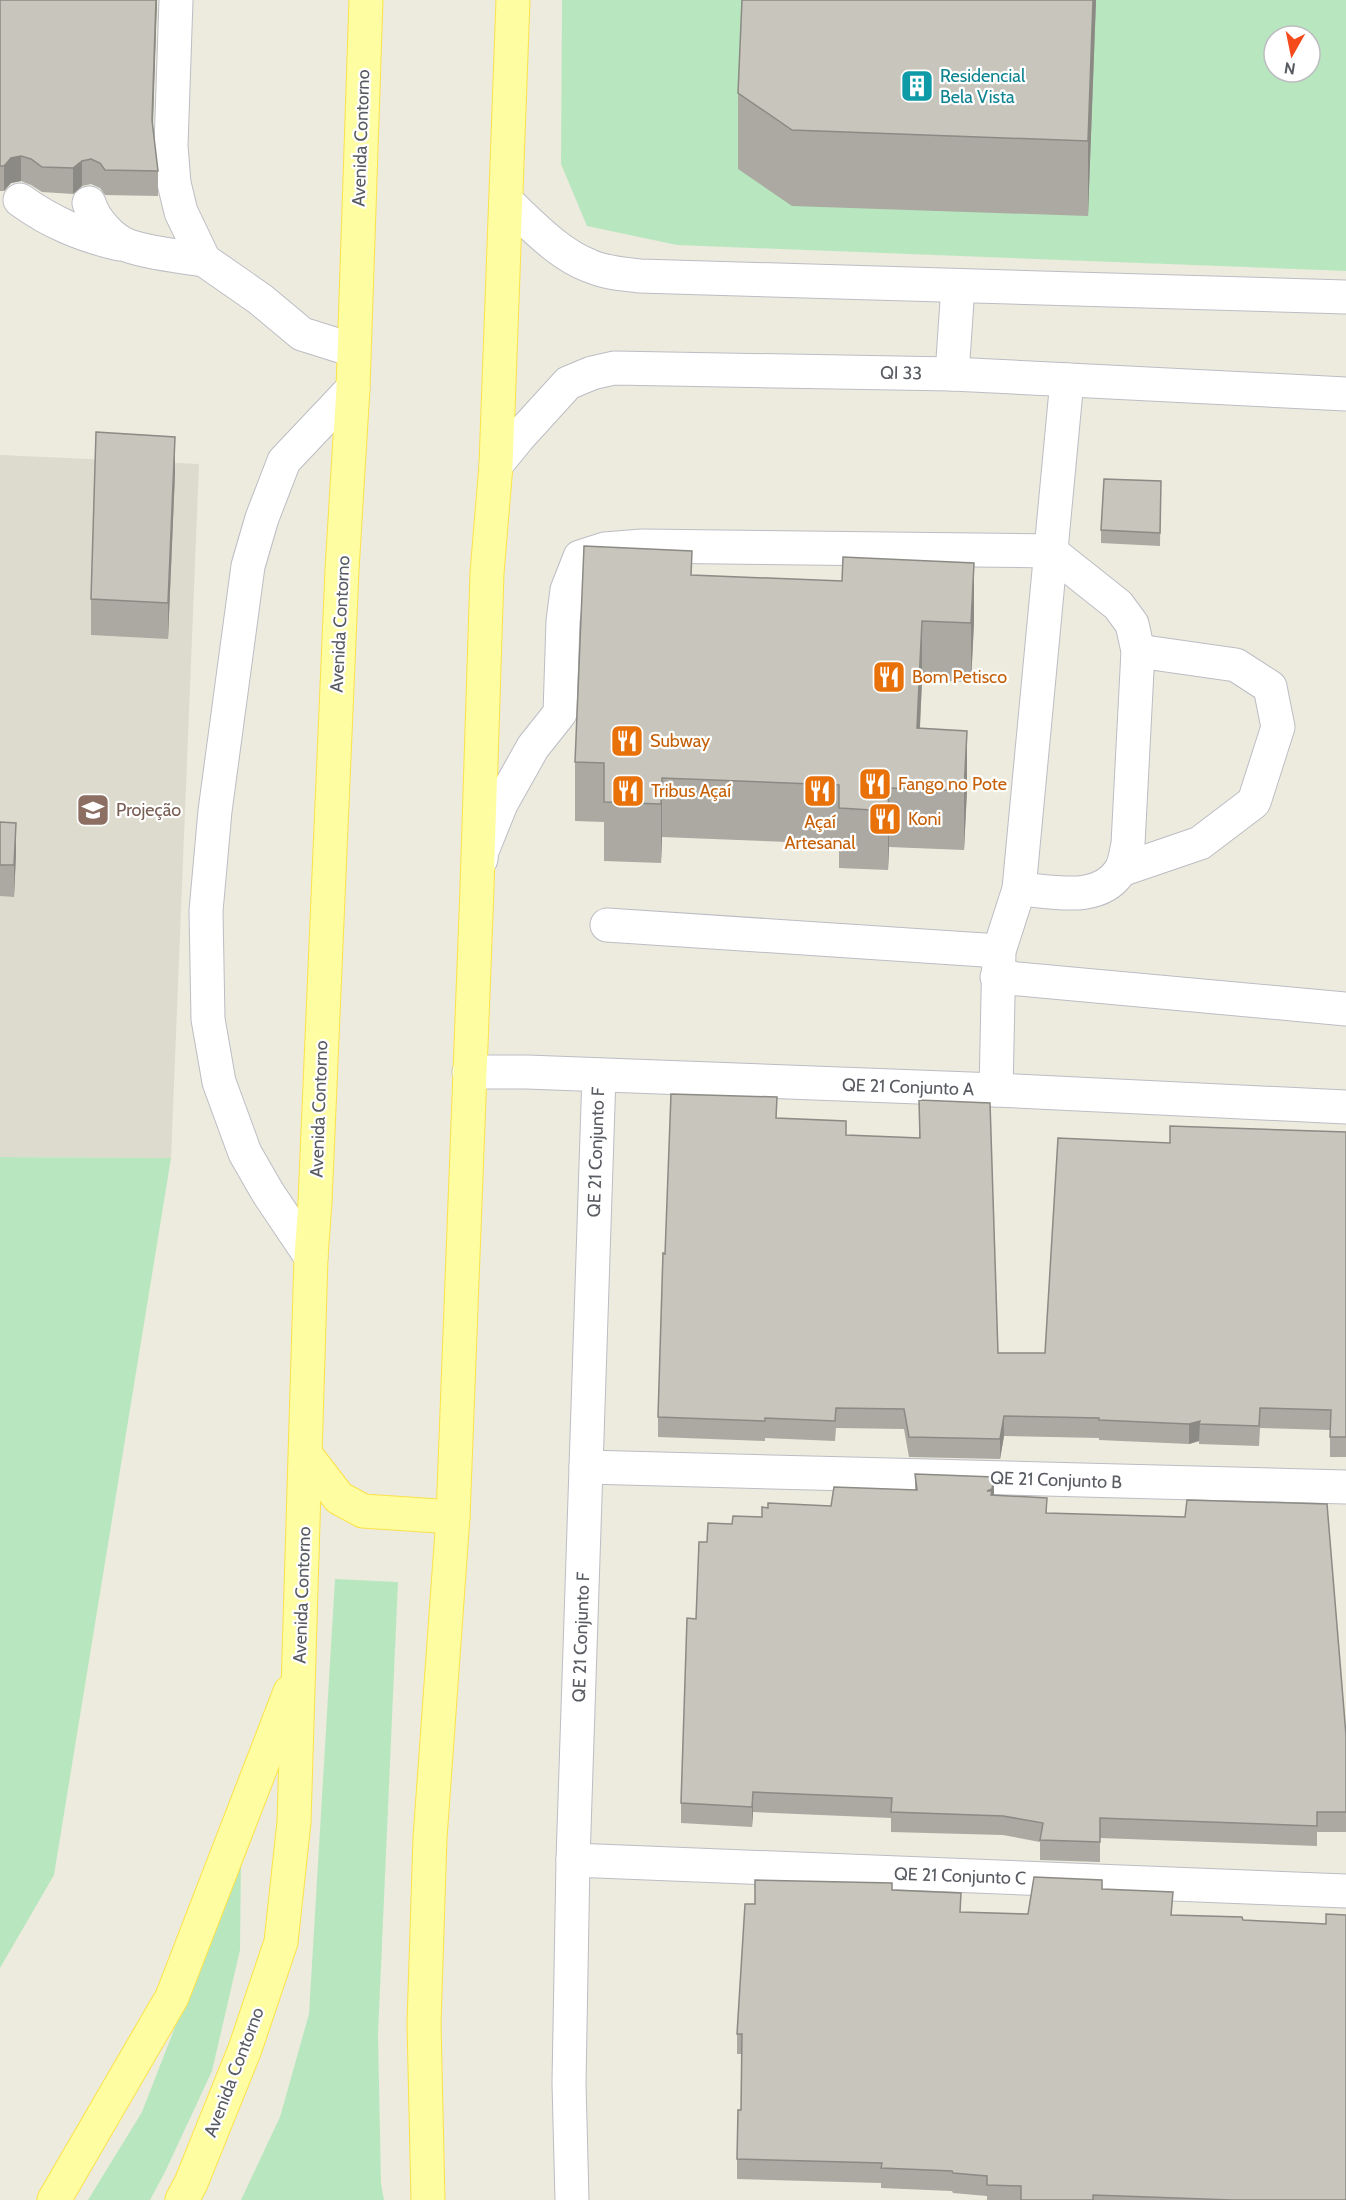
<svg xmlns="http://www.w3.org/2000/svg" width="1346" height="2200" font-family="Cabin,sans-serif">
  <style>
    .education { fill: #dcdbcd }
    .green { fill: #b8e7bf; fill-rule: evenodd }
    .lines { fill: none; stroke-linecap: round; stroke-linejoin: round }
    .minor-casing { stroke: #bcbdc4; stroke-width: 35 }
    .major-casing { stroke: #fbe249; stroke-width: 35 }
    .minor { stroke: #fff; stroke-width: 33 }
    .major { stroke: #fffda1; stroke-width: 33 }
    .wall { fill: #aba9a2 }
    .shaded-wall { fill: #8b8a84 }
    .building { fill: #c7c5bc; stroke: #8b8a84; stroke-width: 1.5 }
    .labels { text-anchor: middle; stroke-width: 4.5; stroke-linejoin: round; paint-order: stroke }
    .culture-label { font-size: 18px; fill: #0d838f; stroke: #fff; text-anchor: start }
    .street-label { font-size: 18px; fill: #585b61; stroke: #fff }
    .food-label { font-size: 18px; fill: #c56008; stroke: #fff; text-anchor: start }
    .education-label { font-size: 18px; fill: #785e54; stroke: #fff; text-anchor: start }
  </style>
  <rect width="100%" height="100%" fill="#ecebde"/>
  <polygon class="education" points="0,455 199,464 171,1158 0,1157"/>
  <g class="green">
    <path d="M562 0H1346V271L677 245 587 226 561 164ZM1274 36H1310V72H1274Z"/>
    <polygon points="0,1157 171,1158 54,1875 0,1968"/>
    <polygon points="335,1579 398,1582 378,2034 381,2184 384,2200 241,2200 280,2117 309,2014"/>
    <polygon points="241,1857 240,1950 212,2071 165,2172 150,2200 88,2200 142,2112"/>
  </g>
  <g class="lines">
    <g class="minor-casing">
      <g id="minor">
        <polyline points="176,0 171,146 174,183 181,212 204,260 260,299 302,334 353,350"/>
        <path d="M20 200C52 223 81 235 119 244"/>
        <path d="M506 201C531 224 558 254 590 266 606 273 623 274 640 276L1346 297"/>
        <path d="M89 203C94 220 112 240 129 246 152 254 181 256 204 260"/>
        <polyline points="952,374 958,286"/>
        <polyline points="496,465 518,438 568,383 592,373 614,368 952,374 1346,394"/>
        <path d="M481 859 482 851 501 804 533 747 560 713 563 621 567 590 580 557 605 549 642 546 1050 551 1118 605 1132 624 1138 651 1128 844C1126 852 1125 864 1120 871 1099 904 1052 891 1019 889"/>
        <polyline points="1121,870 1200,843 1254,802 1278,727 1270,687 1236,665 1138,651"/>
        <polyline points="607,925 999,951"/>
        <polyline points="997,977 1346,1009"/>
        <polyline points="469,1072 527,1072 996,1090 1346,1107"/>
        <polyline points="996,1090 999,951 1019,889 1067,380"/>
        <polyline points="311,1257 268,1193 245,1153 219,1082 208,1019 206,911 215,811 248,566 262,518 284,461 353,388"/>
        <polyline points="586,1467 1346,1487"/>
        <polyline points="573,1860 1346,1891"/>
        <polyline points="572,2200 569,2083 573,1860 599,1075"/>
      </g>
    </g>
    <g class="major-casing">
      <g id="major">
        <polyline points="306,1455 339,1498 363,1511 453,1517"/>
        <polyline points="54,2200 172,1997 290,1692"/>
        <polyline points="182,2200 191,2183 245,2049 281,1942 294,1822 311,1257 315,1202 342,570 353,388 366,0"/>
        <polyline points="428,2200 424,2023 430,1838 453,1517 477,888 487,573 496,465 513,0"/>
      </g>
    </g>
    <use href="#minor" class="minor"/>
    <use href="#major" class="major"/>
  </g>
  <g class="wall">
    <polygon points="0,0 157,0 153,126 158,171 158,196 105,195 100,188 91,184 82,186 73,194 42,192 31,185 21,181 11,183 4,191 0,191"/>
    <polygon points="1096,0 1088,216 792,206 738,169 738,93"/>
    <polygon points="175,473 168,639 91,635 91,599"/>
    <polygon points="1161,481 1160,546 1101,543 1101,530"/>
    <polygon points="692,575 974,622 971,682 922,680 920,728 967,790 964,850 889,847 888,870 839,868 839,844 662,837 661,863 604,861 604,822 575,821 575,762"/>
    <polygon points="0,822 16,854 14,897 0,896"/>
    <polygon points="919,1100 998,1353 1045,1353 1170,1143 1346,1132 1346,1457 1330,1457 1330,1430 1260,1428 1259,1446 1199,1444 1199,1441 1189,1444 1099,1440 1099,1438 1004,1436 1000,1459 909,1457 904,1429 836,1428 835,1441 765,1438 765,1441 658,1437 658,1417 665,1254 846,1135 919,1138"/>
    <polygon points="915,1474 994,1495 1047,1513 1346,1735 1346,1832 1317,1832 1317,1846 1100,1838 1100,1862 1040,1860 1040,1842 1003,1835 891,1832 891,1818 753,1812 752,1827 681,1823 681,1803 696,1619 707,1542 732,1524 762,1517 768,1508 831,1506 915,1490"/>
    <polygon points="1102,1889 1173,1915 1243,1920 1326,1924 1346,2200 987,2200 987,2196 953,2193 952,2191 881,2188 881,2183 737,2179 737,2159 741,2110 742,2054 737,2054 737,2034 755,1904 892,1890 961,1912 1028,1914"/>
  </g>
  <g class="shaded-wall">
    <polygon points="156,0 157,0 152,145 152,120"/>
    <polygon points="1093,0 1096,0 1088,216 1088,141"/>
    <polygon points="21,156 21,181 11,183 4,191 4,166 11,158"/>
    <polygon points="82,161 82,186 73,194 73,168"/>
    <polygon points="175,437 175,473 168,639 168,603"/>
    <polygon points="974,563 974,622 971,682 971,623"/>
    <polygon points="922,621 922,680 917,787 917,728"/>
    <polygon points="967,731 967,790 964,850 964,791"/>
    <polygon points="662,778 662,837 661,863 661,804"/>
    <polygon points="889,788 889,847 888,870 888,811"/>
    <polygon points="16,823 16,854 14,897 14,865"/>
    <polygon points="1004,1416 1004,1436 1000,1459 1000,1439"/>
    <polygon points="1200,1421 1199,1441 1189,1444 1189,1424"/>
    <polygon points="994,1477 994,1496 991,1510 987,1491"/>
    <polygon points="753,1792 753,1812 752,1827 752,1807"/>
  </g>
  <g class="building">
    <polygon points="0,0 156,0 152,120 158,171 105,170 100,163 91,159 82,161 73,168 42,167 31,159 21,156 11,158 4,166 0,166"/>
    <polygon points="742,0 1093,0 1088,141 792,130 738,93"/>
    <polygon points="96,432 175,437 168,603 91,599"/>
    <polygon points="1104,479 1161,481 1160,533 1101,530"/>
    <polygon points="584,546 692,551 691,575 842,581 843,557 974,563 971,623 922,621 920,662 917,728 967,731 964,791 889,788 888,811 839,808 839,785 662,778 661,804 604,802 604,763 575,762"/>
    <polygon points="0,822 16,823 14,865 0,865"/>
    <polygon points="671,1094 777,1097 776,1118 846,1121 846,1135 920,1138 919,1100 990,1103 998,1353 1045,1353 1058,1138 1170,1143 1170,1126 1346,1132 1346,1437 1330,1437 1331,1410 1260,1408 1259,1426 1199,1424 1200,1421 1189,1424 1099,1420 1099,1418 1004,1416 1000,1439 909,1437 904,1409 836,1408 835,1421 765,1418 765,1421 658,1417 663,1253 665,1254"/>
    <polygon points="915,1474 994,1477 992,1489 987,1491 992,1491 991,1495 1047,1498 1046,1513 1185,1517 1187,1500 1327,1504 1346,1735 1346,1812 1317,1812 1317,1826 1100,1818 1100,1842 1040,1840 1043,1823 1003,1816 891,1812 892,1798 753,1792 752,1807 681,1803 687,1618 696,1619 699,1542 707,1542 708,1523 732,1524 733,1516 762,1517 762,1507 768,1508 768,1503 831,1506 834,1487 917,1490"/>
    <polygon points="1034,1877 1102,1880 1102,1889 1173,1892 1171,1915 1242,1917 1243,1920 1326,1924 1326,1914 1346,1915 1346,2200 1232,2200 1093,2195 1093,2200 1021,2200 1021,2186 987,2185 987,2176 953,2173 952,2171 881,2168 882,2163 737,2159 738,2110 741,2110 742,2034 737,2034 745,1904 755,1904 755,1880 892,1883 892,1890 961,1893 960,1912 1028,1914"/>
  </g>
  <defs>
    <g id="building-square" transform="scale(1.725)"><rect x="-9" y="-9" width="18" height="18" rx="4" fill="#0f9aa8" stroke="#fff"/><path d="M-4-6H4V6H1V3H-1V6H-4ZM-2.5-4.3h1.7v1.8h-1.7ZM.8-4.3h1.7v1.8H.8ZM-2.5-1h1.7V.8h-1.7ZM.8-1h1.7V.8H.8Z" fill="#fff"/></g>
    <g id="restaurant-square" transform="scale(1.725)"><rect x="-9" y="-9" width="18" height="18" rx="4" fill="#e8710a" stroke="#fff"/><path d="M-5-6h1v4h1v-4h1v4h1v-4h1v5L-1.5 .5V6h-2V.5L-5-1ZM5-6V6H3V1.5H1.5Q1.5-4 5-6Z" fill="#fff"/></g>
    <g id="university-square" transform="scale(1.725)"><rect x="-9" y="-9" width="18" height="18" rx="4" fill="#8d6e63" stroke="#fff"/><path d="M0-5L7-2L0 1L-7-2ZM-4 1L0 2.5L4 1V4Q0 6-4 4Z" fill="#fff"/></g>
  </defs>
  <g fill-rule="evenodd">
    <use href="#building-square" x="917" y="86"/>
    <use href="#restaurant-square" x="889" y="677"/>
    <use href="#restaurant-square" x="627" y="741"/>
    <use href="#restaurant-square" x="875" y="784"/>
    <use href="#restaurant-square" x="628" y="791"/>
    <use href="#restaurant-square" x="820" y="791"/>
    <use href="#university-square" x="93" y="810"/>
    <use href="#restaurant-square" x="885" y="819"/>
  </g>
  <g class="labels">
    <g class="culture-label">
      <text x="940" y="82">Residencial<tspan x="940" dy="21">Bela Vista</tspan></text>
    </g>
    <g class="street-label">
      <text transform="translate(361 138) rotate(-88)" y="6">Avenida Contorno</text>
      <text transform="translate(901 373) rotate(1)" y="6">QI 33</text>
      <text transform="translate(340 624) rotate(-87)" y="6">Avenida Contorno</text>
      <text transform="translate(908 1087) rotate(2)" y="6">QE 21 Conjunto A</text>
      <text transform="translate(319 1109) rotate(-88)" y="6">Avenida Contorno</text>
      <text transform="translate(596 1152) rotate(-88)" y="6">QE 21 Conjunto F</text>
      <text transform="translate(1056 1480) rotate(2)" y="6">QE 21 Conjunto B</text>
      <text transform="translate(302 1595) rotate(-88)" y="6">Avenida Contorno</text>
      <text transform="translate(581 1637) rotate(-88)" y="6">QE 21 Conjunto F</text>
      <text transform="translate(960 1876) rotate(2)" y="6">QE 21 Conjunto C</text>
      <text transform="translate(234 2072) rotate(-69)" y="6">Avenida Contorno</text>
    </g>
    <g class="food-label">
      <text x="912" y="683">Bom Petisco</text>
      <text x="650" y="747">Subway</text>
      <text x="898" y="790">Fango no Pote</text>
      <text x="651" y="797">Tribus Açaí</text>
      <text x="908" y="825">Koni</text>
      <text x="820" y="828" text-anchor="middle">Açaí<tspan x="820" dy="21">Artesanal</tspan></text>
    </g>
    <g class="education-label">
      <text x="116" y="816">Projeção</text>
    </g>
  </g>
  <g transform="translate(1292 54) rotate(189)"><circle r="28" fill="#ffffff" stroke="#bcbdc0" stroke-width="1.5"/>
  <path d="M0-4.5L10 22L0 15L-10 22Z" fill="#f54b1c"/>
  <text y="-9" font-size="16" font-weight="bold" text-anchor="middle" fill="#585b61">N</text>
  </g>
</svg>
